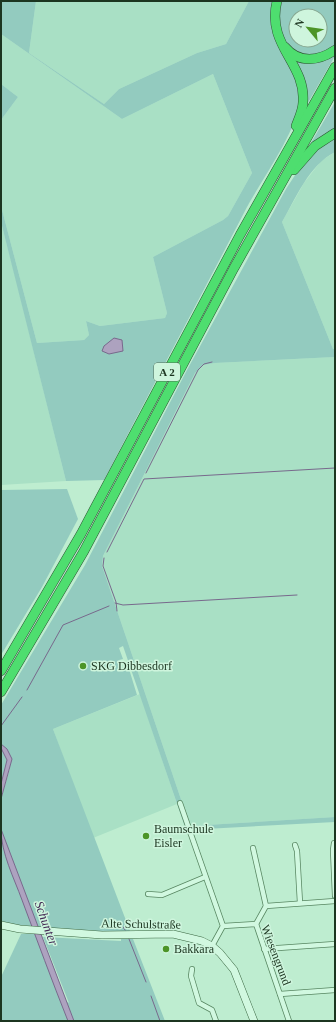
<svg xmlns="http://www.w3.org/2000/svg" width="336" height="1022" font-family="Georgia,serif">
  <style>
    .farmland { fill: #a9e0c5 }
    .green { fill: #93cbbf; fill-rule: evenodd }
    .water { fill: #ada2bf; stroke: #78698c }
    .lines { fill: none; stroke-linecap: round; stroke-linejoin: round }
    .stream { stroke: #78698c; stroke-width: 1 }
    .street-casing { stroke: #578661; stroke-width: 6 }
    .secondary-casing { stroke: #3b6742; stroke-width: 8 }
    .highway-casing { stroke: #2c5331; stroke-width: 10 }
    .street { stroke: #d1f8e0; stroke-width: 4.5 }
    .secondary { stroke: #d1f8e0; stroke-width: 7 }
    .highway { stroke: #4ede6f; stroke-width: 9 }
    .poi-dot { fill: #4c9427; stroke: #cef5dd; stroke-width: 1.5 }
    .labels { text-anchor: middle; stroke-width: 3; stroke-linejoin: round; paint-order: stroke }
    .shield { fill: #cef5dd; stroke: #516f59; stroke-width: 1 }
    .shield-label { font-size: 11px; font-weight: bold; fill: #1c3520 }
    .poi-label { font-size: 12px; fill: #1c3520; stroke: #cef5dd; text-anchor: start }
    .street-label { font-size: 12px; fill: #1c3520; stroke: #cef5dd }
    .water-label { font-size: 13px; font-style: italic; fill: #442b55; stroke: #cef5dd }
  </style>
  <rect width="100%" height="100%" fill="#beedd0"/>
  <g class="farmland">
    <polygon points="36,1 249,1 226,44 197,53 119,89 104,104 29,53"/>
    <polygon points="1,34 122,119 213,74 252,173 228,216 223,220 153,257 167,313 165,318 100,326 86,321 89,335 84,340 37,343 1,206 1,120 18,97 1,84"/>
    <polygon points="335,152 335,349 333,349 282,222 304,183 321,161"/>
    <polygon points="1,222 15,276 66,481 1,485"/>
    <polygon points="335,357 335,817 190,826 102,566 103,556 195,373 203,365 215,363"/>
    <polygon points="140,694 177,804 93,838 53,729"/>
  </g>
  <g class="green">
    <path d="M1 1H36L29 53 104 104 119 89 197 53 226 44 249 1H275L273 11C282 38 300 73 299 101 299 128 261 181 247 207 200 298 151 389 104 480L66 481 1 222V206L37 343 84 340 89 335 86 321 100 326 165 318 167 313 153 257 223 220 228 216 252 173 213 74 122 119 1 34Z"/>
    <path d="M282 1H335V46L318 55 294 53C280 37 276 22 282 1ZM296 16H320V40H296Z"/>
    <polygon points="335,52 335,56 305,108 290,56 298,60"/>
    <polygon points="1,84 18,97 1,120"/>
    <polygon points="335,102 335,130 305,153"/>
    <path d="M335 137V152C309 165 296 198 282 222L333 349H335V357L215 363 203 365 195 373 103 556 102 566 190 826 335 817V822L186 830 123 646 119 648 123 659 119 660 123 671 129 669 137 695 53 729 130 931 115 932 37 927 1 829V799L10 768 7 749 1 744V705L85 565 187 370 286 189 301 166 314 150Z"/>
    <polygon points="67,489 78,519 42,587 1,655 1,490"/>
    <polygon points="1,748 7,760 1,784"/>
    <polygon points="1,839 32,926 8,924 1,921"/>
    <polygon points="21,934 35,934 68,1021 1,1021 1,977"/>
    <polygon points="43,937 121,941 121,939 133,939 165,1021 74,1021 66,1001 69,1003"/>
  </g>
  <g class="water">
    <polygon points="114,338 122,340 123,351 109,354 102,351 104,346"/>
    <polygon points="1,744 7,749 12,759 1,799 1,784 7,760 1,748"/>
    <path d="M1 829 74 1021H68C52 981 37 940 22 900 14 878 1 853 1 829Z"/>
  </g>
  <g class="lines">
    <g class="stream">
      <polyline points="146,473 198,370 204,364 212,362"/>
      <polyline points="107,552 144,479 335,468"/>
      <polyline points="104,558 103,566 116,602 117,611"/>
      <polyline points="115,603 123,605 297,595"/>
      <polyline points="27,690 63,625 109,606"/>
      <polyline points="1,726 22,697"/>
      <polyline points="123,927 125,930"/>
      <polyline points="129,939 146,982"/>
      <polyline points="151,996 160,1021"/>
    </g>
    <g class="street-casing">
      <g id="street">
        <polyline points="180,803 223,926 212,946"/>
        <polyline points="334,843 333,850 335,896"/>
        <polyline points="295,845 297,851 300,903"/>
        <polyline points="253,848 266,906 256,924"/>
        <polyline points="148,894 162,895 205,877"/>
        <polyline points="266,906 335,901"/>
        <polyline points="223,926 256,924 289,1021"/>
        <polyline points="264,949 335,944"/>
        <polyline points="192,969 191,976 199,1003 212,1010 216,1021"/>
        <polyline points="280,994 335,990"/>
      </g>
    </g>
    <g class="secondary-casing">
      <polyline id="secondary" points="1,925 20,929 102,935 173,934 202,941 212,946 220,953 234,970 254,1021"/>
    </g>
    <g class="highway-casing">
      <g id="highway">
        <path d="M277 1C266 46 306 63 303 102 303 110 299 118 296 126"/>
        <path d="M285 47C299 64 319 61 335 50"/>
        <polyline points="294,170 315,146 335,133"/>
        <polyline points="1,671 81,534 240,235 335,67"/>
        <polyline points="1,692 84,551 234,268 335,88"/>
      </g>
    </g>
    <use href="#street" class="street"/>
    <use href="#secondary" class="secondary"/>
    <use href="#highway" class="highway"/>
  </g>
  <g class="poi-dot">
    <circle cx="83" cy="666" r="4"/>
    <circle cx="146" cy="836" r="4"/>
    <circle cx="166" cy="949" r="4"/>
  </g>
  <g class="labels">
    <rect class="shield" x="154" y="363" width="26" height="18" rx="3"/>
    <g class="shield-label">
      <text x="167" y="376">A 2</text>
    </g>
    <g class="poi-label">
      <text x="91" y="670">SKG Dibbesdorf</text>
      <text x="154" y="833">Baumschule<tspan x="154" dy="14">Eisler</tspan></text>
      <text x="174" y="953">Bakkara</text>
    </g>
    <g class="street-label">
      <text transform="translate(141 924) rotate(1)" y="4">Alte Schulstraße</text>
      <text transform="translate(276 955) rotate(69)" y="4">Wiesengrund</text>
    </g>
    <g class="water-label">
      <text transform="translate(47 923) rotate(70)" y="5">Schunter</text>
    </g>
  </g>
  <rect width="336" height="1022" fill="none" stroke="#1c3520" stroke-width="4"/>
  <g transform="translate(308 28) rotate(299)"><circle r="19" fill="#cef5dd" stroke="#87a891"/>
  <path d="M0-3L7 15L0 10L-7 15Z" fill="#4c9427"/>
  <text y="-6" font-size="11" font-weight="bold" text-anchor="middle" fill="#1c3520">N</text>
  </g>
</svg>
